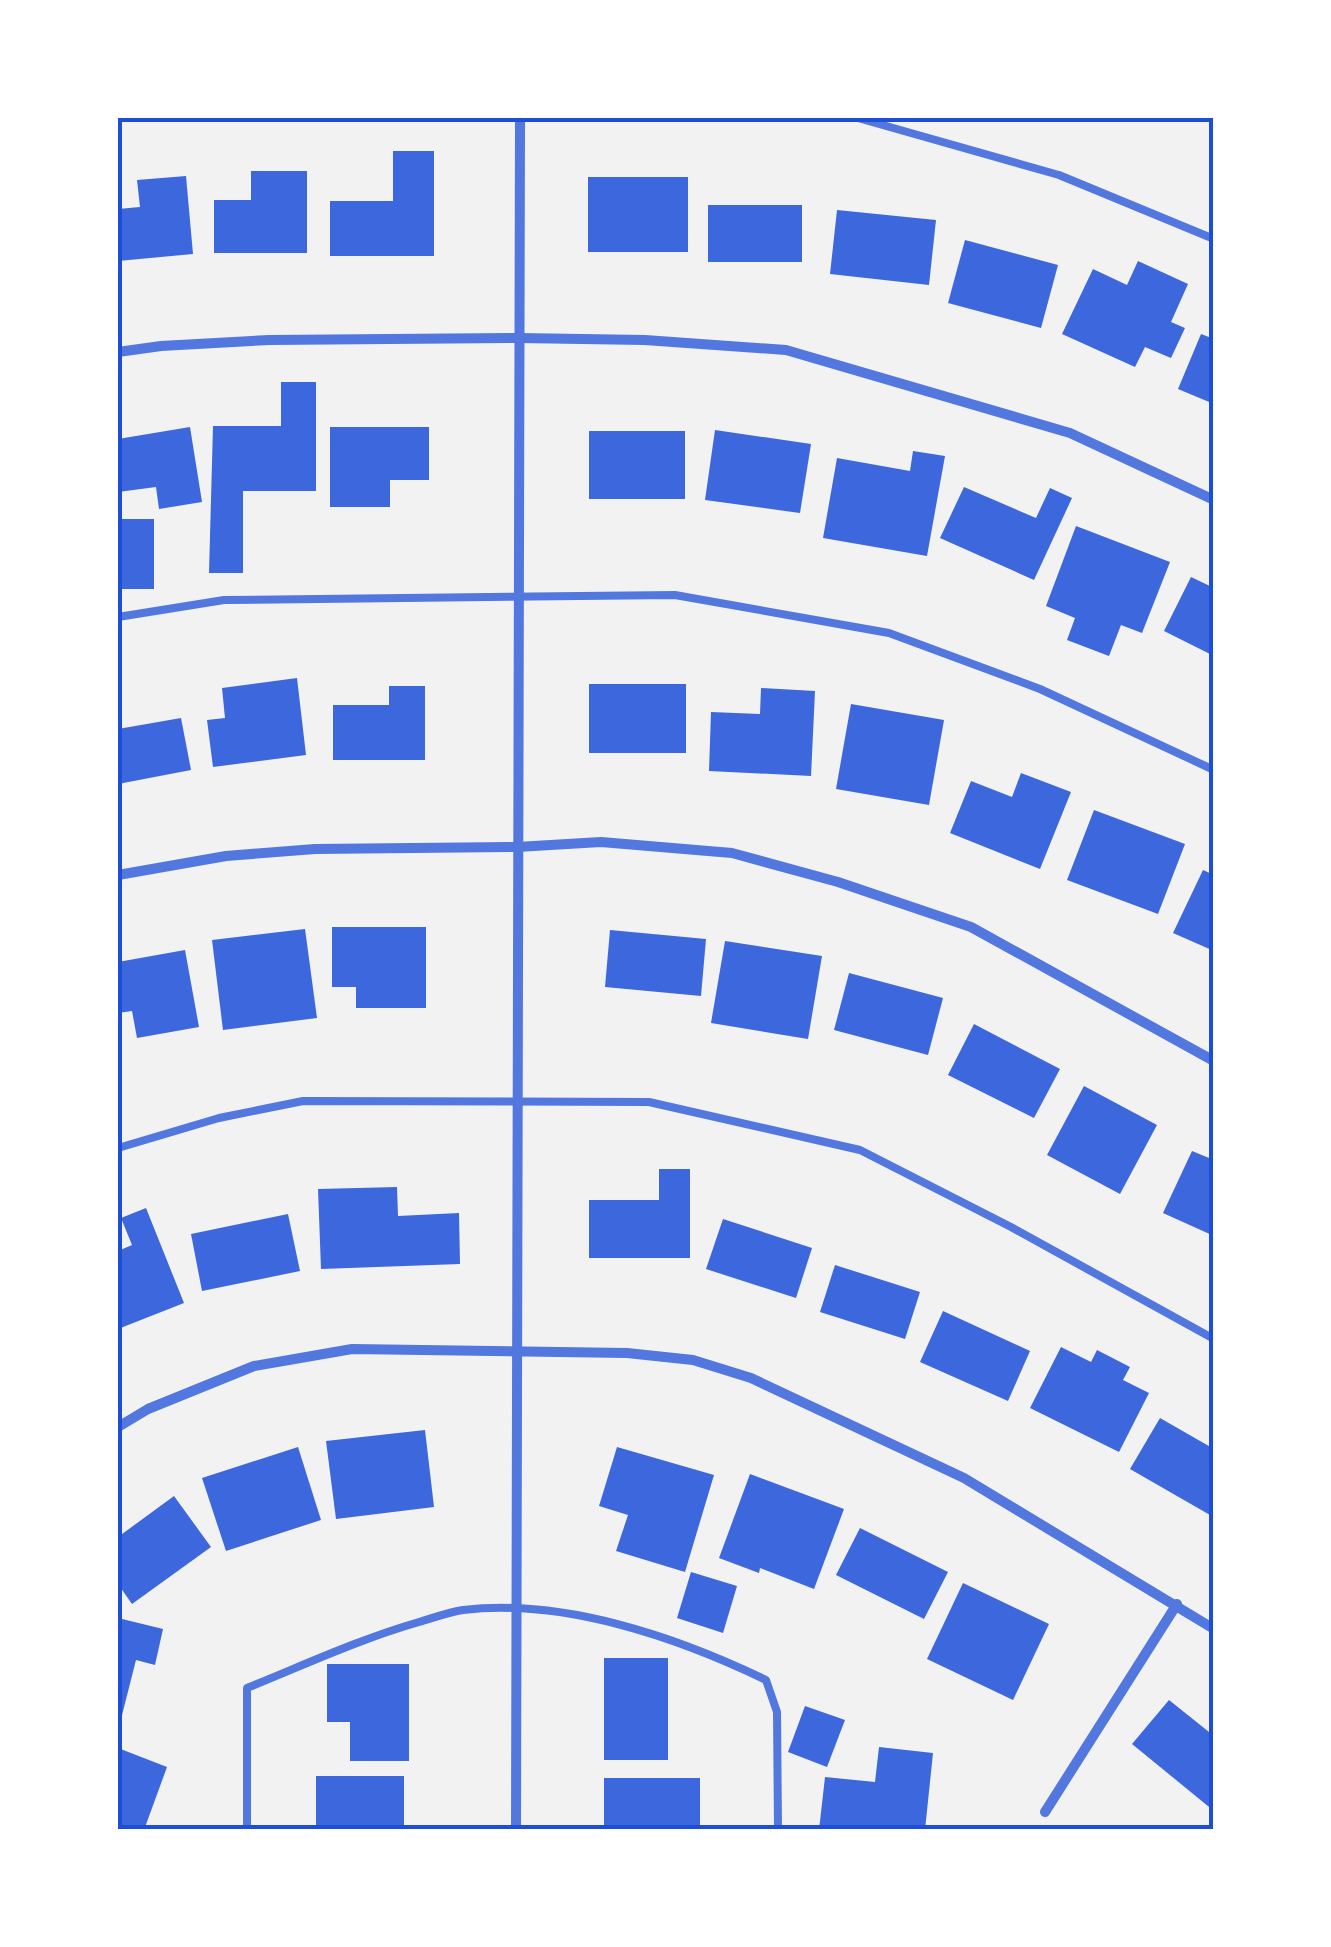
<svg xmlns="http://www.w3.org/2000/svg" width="1331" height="1947" font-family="'DM Sans',sans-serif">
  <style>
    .building { fill: #3d67dc }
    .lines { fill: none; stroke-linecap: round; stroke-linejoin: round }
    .service { stroke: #5277de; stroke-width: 8 }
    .minor { stroke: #5277de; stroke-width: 10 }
    .neatline { fill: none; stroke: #1d4ed8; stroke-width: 4 }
  </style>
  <rect width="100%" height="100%" fill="#f2f2f2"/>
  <g class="building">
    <polygon points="393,151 434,151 434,256 330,256 330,201 393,201"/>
    <polygon points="251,171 307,171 307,253 214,253 214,200 251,200"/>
    <polygon points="186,176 193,254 118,261 118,209 140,207 137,180"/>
    <rect x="588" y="177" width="100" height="75"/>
    <rect x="708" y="205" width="94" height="57"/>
    <polygon points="837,210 936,220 929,285 830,274"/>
    <polygon points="965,240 1058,265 1041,328 948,303"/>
    <polygon points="1138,261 1188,284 1171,322 1185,328 1171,358 1145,347 1135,367 1062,334 1093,269 1127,285"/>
    <polygon points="1201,334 1214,339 1214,404 1178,389"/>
    <polygon points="281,382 316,382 316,491 243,491 243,573 209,573 213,426 281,426"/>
    <polygon points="190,427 202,502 159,509 156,487 118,492 118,439"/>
    <polygon points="330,427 429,427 429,480 390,480 390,507 330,507"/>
    <polygon points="715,430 811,444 800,513 705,500"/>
    <rect x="589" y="431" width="96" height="68"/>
    <polygon points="913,451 945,456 927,556 823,538 837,458 910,471"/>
    <polygon points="964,487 1036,518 1050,488 1072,498 1034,580 940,538"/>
    <rect x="118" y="519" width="36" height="70"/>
    <polygon points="1076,526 1170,562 1142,633 1121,625 1109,656 1067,640 1075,618 1046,606"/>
    <polygon points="1191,577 1214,588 1214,656 1164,631"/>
    <polygon points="297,678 306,755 213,767 207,720 225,718 222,688"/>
    <rect x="589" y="684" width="97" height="69"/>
    <polygon points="389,686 425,686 425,760 333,760 333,705 389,705"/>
    <polygon points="761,688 815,691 811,776 709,771 711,712 760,714"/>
    <polygon points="851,704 944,720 929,805 836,789"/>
    <polygon points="181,718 191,770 118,784 118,729"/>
    <polygon points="1021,773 1071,792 1040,869 950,833 971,781 1012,797"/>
    <polygon points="1094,810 1185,844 1158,914 1067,880"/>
    <polygon points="1203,870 1214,875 1214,951 1173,933"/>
    <polygon points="332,927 426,927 426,1008 356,1008 356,987 332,987"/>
    <polygon points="305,929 317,1018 223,1030 212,940"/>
    <polygon points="610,930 706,939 701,996 605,987"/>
    <polygon points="725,941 822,956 808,1039 711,1023"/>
    <polygon points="185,950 199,1027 137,1038 132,1011 118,1013 118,962"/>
    <polygon points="849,973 943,998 928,1055 834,1030"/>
    <polygon points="974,1024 1060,1069 1034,1118 948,1075"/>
    <polygon points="1084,1086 1157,1125 1120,1194 1047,1155"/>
    <polygon points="1192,1151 1214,1160 1214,1236 1163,1213"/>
    <polygon points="659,1169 690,1169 690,1258 589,1258 589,1200 659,1200"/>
    <polygon points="397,1187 398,1216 459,1213 460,1264 321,1269 318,1189"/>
    <polygon points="146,1208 184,1303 118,1329 118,1251 132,1245 121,1218"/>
    <polygon points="288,1214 300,1271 202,1291 191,1234"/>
    <polygon points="723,1219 812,1248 796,1298 706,1269"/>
    <polygon points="835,1265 920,1292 905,1339 820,1312"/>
    <polygon points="943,1311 1030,1351 1008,1401 920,1362"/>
    <polygon points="1061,1347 1091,1362 1097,1350 1130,1367 1123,1380 1149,1393 1119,1452 1030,1408"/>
    <polygon points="1160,1418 1214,1449 1214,1510 1210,1515 1130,1469"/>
    <polygon points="425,1430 434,1507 336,1519 326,1441"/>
    <polygon points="298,1447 321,1520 226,1551 202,1478"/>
    <polygon points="617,1447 714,1475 685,1572 616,1551 628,1515 599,1506"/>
    <polygon points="750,1474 844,1509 814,1589 760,1568 759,1573 719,1558"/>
    <polygon points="174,1496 211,1547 132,1604 118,1584 118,1537"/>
    <polygon points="860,1528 948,1572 924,1619 836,1575"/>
    <polygon points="691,1572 737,1586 723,1633 677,1618"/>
    <polygon points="963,1583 1049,1624 1013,1700 927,1659"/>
    <polygon points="118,1618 163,1629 155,1665 136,1660 119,1727"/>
    <rect x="604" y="1658" width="64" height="102"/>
    <polygon points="327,1664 409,1664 409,1761 350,1761 350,1722 327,1722"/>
    <polygon points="1169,1700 1214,1736 1214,1811 1132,1744"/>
    <polygon points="805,1706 845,1720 827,1767 788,1752"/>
    <polygon points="879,1747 933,1753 925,1830 819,1830 825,1777 875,1782"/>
    <polygon points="118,1748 167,1767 144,1830 118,1830"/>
    <rect x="316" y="1776" width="88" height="54"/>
    <rect x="604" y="1778" width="96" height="52"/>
  </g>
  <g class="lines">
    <g class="service">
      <polyline points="858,118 1059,175 1214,239"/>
      <polyline points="118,617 224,600 675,595 889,633 1040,689 1214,770"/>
      <polyline points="118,1148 219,1118 303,1101 649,1102 860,1150 1011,1227 1214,1339"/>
      <path d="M247 1830V1688C304 1665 360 1639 419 1622 433 1618 449 1612 463 1610 563 1598 677 1637 766 1680L777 1712 778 1830"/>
    </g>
    <g class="minor">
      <polyline points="118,352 161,346 269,340 519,338 645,340 786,350 1070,433 1214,500"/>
      <polyline points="118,875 226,856 315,849 517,847 601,842 732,853 838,882 971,927 1214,1061"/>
      <polyline points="118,1427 148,1409 254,1366 352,1349 627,1353 693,1360 751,1378 964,1478 1214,1629"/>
      <polyline points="1045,1812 1177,1604"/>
      <polyline points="516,1830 520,118"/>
    </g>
  </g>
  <rect width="1331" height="1947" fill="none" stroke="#ffffff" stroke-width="240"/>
  <rect x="120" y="120" width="1091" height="1707" class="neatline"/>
</svg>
